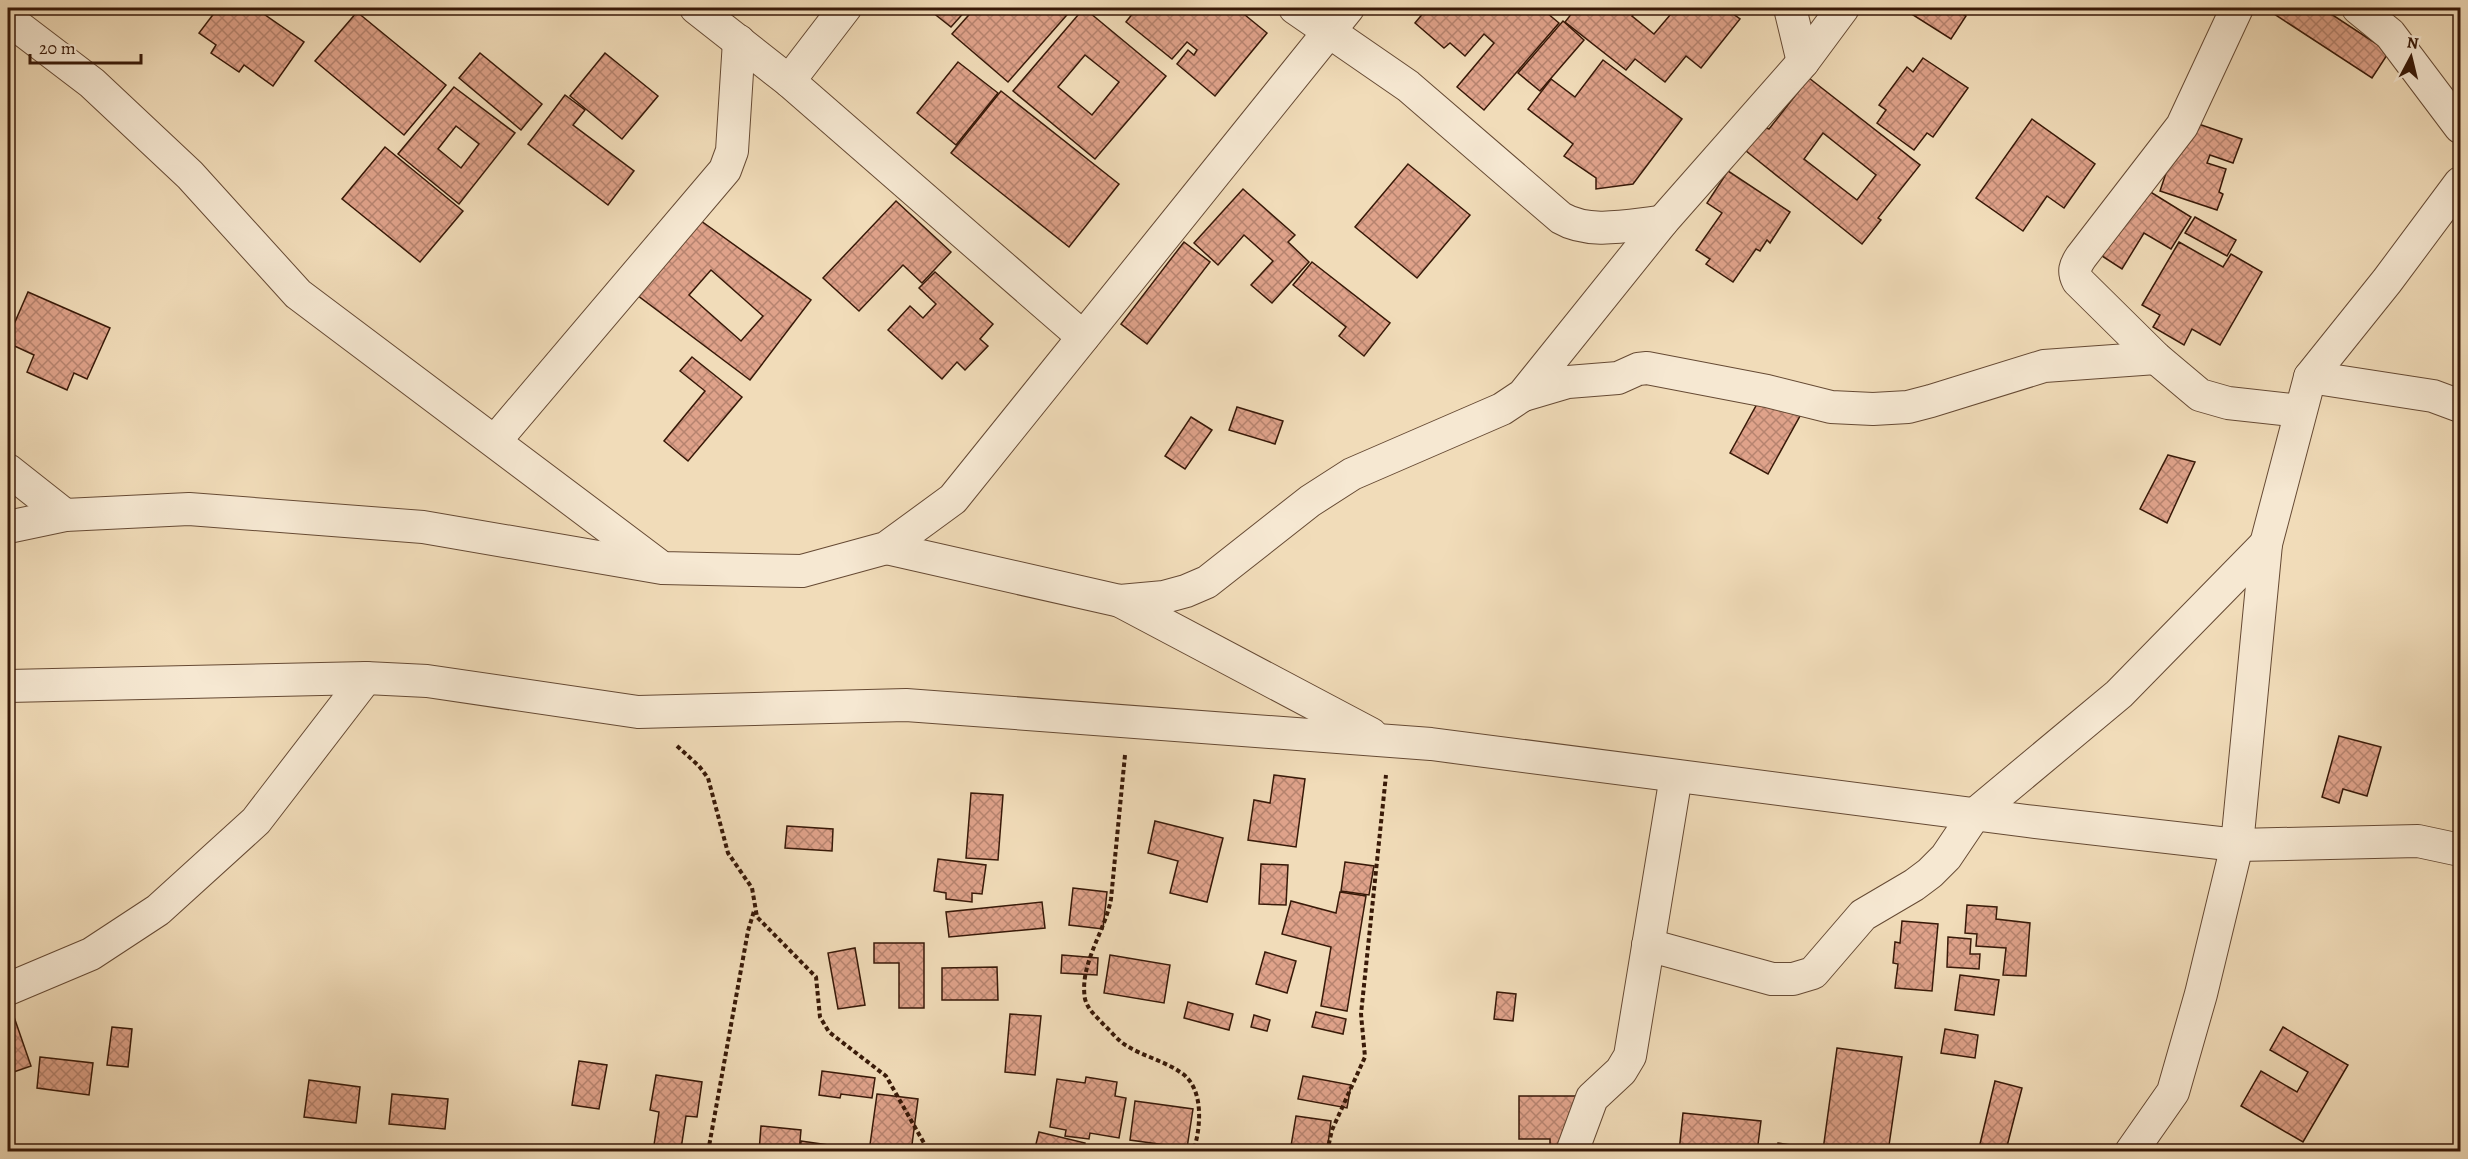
<svg xmlns="http://www.w3.org/2000/svg" width="2468" height="1159" font-family="Alegreya,serif">
  <style>
    .building { fill: url(#building-cross-hatch); stroke: #381908; stroke-width: 1.5; fill-rule: evenodd }
    .lines { fill: none; stroke-linecap: round; stroke-linejoin: round }
    .minor-casing { stroke: #664a34; stroke-width: 34 }
    .path { stroke: #381908; stroke-width: 4; stroke-dasharray: 4.5 3; stroke-linecap: butt }
    .minor { stroke: #f6e8d2; stroke-width: 32 }
  </style>
  <defs>
    <pattern id="building-cross-hatch" width="8" height="8" patternUnits="userSpaceOnUse" patternTransform="scale(1.5)"><rect width="8" height="8" fill="#dfa28a"/><path d="M0 0l8 8M0 8l8-8" fill="none" stroke="#b6836f"/></pattern>
  </defs>
  <rect width="100%" height="100%" fill="#f1dcb9"/>
  <filter id="stains"><feTurbulence type="fractalNoise" baseFrequency=".00333" numOctaves="4"/><feColorMatrix values="0 0 0 0 .2 0 0 0 0 .09 0 0 0 0 .02 0 0 0 .5 -.17"/></filter>
  <radialGradient id="worn" r=".72"><stop offset=".6" stop-color="#630" stop-opacity="0"/><stop offset="1" stop-color="#630" stop-opacity=".3"/></radialGradient>
  <g class="building">
    <polygon points="218,8 255,8 304,42 273,86 244,65 239,72 211,53 216,45 199,33"/>
    <polygon points="927,8 968,8 951,27"/>
    <polygon points="975,8 1015,9 1073,8 1008,82 952,34"/>
    <path d="M1084 8 1166 76 1095 159 1013 91ZM1085 55 1119 82 1092 115 1058 87Z"/>
    <polygon points="1137,8 1251,8 1245,15 1267,33 1215,96 1177,64 1188,50 1194,55 1197,50 1187,42 1172,59 1126,22"/>
    <polygon points="1420,8 1541,8 1559,23 1484,110 1457,87 1494,43 1484,34 1465,56 1450,43 1444,48 1415,23 1425,11"/>
    <polygon points="1576,8 1638,8 1632,16 1654,34 1676,8 1725,8 1740,19 1701,68 1686,56 1665,82 1635,59 1626,70 1565,22"/>
    <polygon points="1902,8 1953,8 1966,16 1951,39"/>
    <polygon points="2265,8 2322,8 2389,52 2372,78"/>
    <polygon points="357,12 446,85 404,135 315,61"/>
    <polygon points="1563,21 1584,40 1540,91 1518,73"/>
    <polygon points="480,53 542,104 521,130 459,78"/>
    <polygon points="605,53 658,96 622,139 570,96"/>
    <polygon points="1923,58 1968,88 1933,137 1927,133 1914,150 1877,123 1886,110 1879,105 1907,67 1913,72"/>
    <polygon points="1603,60 1682,119 1633,184 1596,189 1596,178 1564,156 1573,144 1528,109 1551,79 1575,97"/>
    <polygon points="958,62 998,93 956,145 917,113"/>
    <path d="M1809 78 1920 165 1878 218 1881 220 1862 244 1746 151 1765 127 1769 129ZM1823 133 1876 175 1857 200 1804 159Z"/>
    <path d="M454 87 515 133 459 204 398 154ZM456 126 479 144 461 168 438 149Z"/>
    <polygon points="1001,91 1119,184 1069,247 951,153"/>
    <polygon points="565,95 585,110 573,125 634,171 608,205 528,144"/>
    <polygon points="2032,119 2095,164 2064,208 2047,196 2023,231 1976,198"/>
    <polygon points="2184,119 2242,139 2233,163 2210,155 2207,163 2226,169 2219,192 2223,194 2217,210 2160,191"/>
    <polygon points="385,147 463,211 420,262 342,199"/>
    <polygon points="1408,164 1470,215 1417,278 1355,227"/>
    <polygon points="1728,171 1790,212 1770,243 1767,240 1760,251 1756,249 1733,282 1706,264 1710,259 1696,250 1722,213 1707,203"/>
    <polygon points="2144,188 2191,217 2171,249 2144,233 2122,269 2102,256"/>
    <polygon points="1243,189 1295,235 1288,242 1309,262 1272,303 1251,285 1273,261 1244,235 1218,265 1194,243"/>
    <polygon points="896,201 951,252 922,283 903,265 859,311 823,278"/>
    <path d="M683 208 811 300 750 380 629 289ZM711 270 763 316 741 341 689 295Z"/>
    <polygon points="2195,217 2236,240 2227,256 2185,233"/>
    <polygon points="1184,242 1210,262 1147,344 1121,324"/>
    <polygon points="2179,242 2223,267 2231,254 2262,272 2220,345 2192,329 2184,345 2153,327 2160,315 2142,305"/>
    <polygon points="1312,262 1390,323 1364,356 1339,336 1346,327 1293,285"/>
    <polygon points="935,272 993,324 980,339 988,346 965,370 957,362 942,379 888,330 910,306 923,318 936,304 919,288"/>
    <polygon points="28,292 110,328 87,379 74,373 67,390 27,372 34,355 8,343 8,338"/>
    <polygon points="692,357 742,397 688,461 664,441 705,391 680,371"/>
    <polygon points="1762,395 1800,416 1768,474 1730,453"/>
    <polygon points="1237,407 1283,421 1275,444 1229,430"/>
    <polygon points="1191,417 1212,430 1185,469 1165,456"/>
    <polygon points="2168,455 2195,462 2167,523 2140,509"/>
    <polygon points="2339,736 2381,747 2367,796 2343,789 2339,803 2322,797"/>
    <polygon points="1274,775 1305,779 1296,847 1248,840 1254,800 1270,803"/>
    <polygon points="971,793 1003,795 998,860 966,858"/>
    <polygon points="1155,821 1223,838 1207,902 1170,893 1178,861 1148,853"/>
    <polygon points="787,826 833,829 832,851 785,848"/>
    <polygon points="938,859 986,865 982,894 972,893 972,902 946,899 946,893 934,891"/>
    <polygon points="1345,862 1374,866 1369,895 1341,891"/>
    <polygon points="1261,864 1288,865 1286,905 1259,904"/>
    <polygon points="1073,888 1107,892 1103,929 1069,925"/>
    <polygon points="1340,892 1366,896 1347,1011 1321,1006 1331,947 1282,934 1291,901 1336,913"/>
    <polygon points="1042,902 1045,928 949,937 946,912"/>
    <polygon points="1967,905 1997,907 1996,919 2030,923 2026,976 2003,975 2006,948 1976,946 1977,934 1965,933"/>
    <polygon points="1902,921 1938,924 1932,991 1895,988 1898,964 1893,963 1895,942 1900,943"/>
    <polygon points="1948,937 1971,939 1970,954 1980,954 1979,969 1947,967"/>
    <polygon points="874,943 924,943 924,1008 899,1008 899,963 874,963"/>
    <polygon points="855,948 865,1005 838,1009 828,953"/>
    <polygon points="1265,952 1296,961 1287,993 1256,984"/>
    <polygon points="1062,955 1098,958 1097,975 1061,973"/>
    <polygon points="1110,955 1170,965 1164,1003 1104,993"/>
    <polygon points="997,967 998,1000 942,1000 942,968"/>
    <polygon points="1960,975 1999,980 1994,1015 1955,1010"/>
    <polygon points="1497,992 1516,994 1513,1021 1494,1019"/>
    <polygon points="1188,1002 1233,1014 1229,1030 1184,1018"/>
    <polygon points="1316,1012 1346,1019 1343,1034 1312,1027"/>
    <polygon points="13,1014 31,1066 8,1074 8,1016"/>
    <polygon points="1010,1014 1041,1016 1035,1075 1005,1072"/>
    <polygon points="1254,1015 1270,1020 1267,1031 1251,1027"/>
    <polygon points="112,1027 132,1029 128,1067 107,1065"/>
    <polygon points="2283,1027 2348,1065 2303,1142 2241,1106 2261,1071 2297,1092 2308,1072 2270,1050"/>
    <polygon points="1945,1029 1978,1035 1975,1058 1941,1053"/>
    <polygon points="1837,1048 1902,1057 1888,1152 1777,1152 1778,1143 1823,1150"/>
    <polygon points="40,1057 93,1063 89,1095 37,1088"/>
    <polygon points="579,1061 607,1065 599,1109 572,1105"/>
    <polygon points="822,1071 875,1078 872,1098 841,1094 840,1098 819,1095"/>
    <polygon points="656,1075 702,1082 697,1117 686,1116 681,1149 654,1145 659,1112 650,1110"/>
    <polygon points="1303,1076 1351,1085 1347,1108 1298,1099"/>
    <polygon points="1086,1077 1117,1082 1115,1096 1126,1098 1119,1138 1090,1133 1089,1139 1065,1136 1066,1130 1050,1127 1057,1079 1085,1083"/>
    <polygon points="309,1080 360,1087 356,1123 304,1117"/>
    <polygon points="1995,1081 2022,1088 2006,1150 1980,1144"/>
    <polygon points="392,1094 448,1099 445,1129 389,1124"/>
    <polygon points="877,1094 918,1099 911,1152 869,1152"/>
    <polygon points="1519,1096 1588,1096 1572,1150 1550,1150 1550,1139 1519,1139"/>
    <polygon points="1135,1101 1193,1109 1187,1148 1130,1140"/>
    <polygon points="1683,1113 1761,1121 1757,1152 1679,1152"/>
    <polygon points="1296,1116 1331,1121 1327,1152 1290,1152"/>
    <polygon points="761,1126 801,1130 799,1152 759,1152"/>
    <polygon points="1039,1132 1085,1143 1083,1152 1034,1152"/>
    <polygon points="801,1141 828,1145 828,1152 800,1152"/>
  </g>
  <g class="lines">
    <g class="minor-casing">
      <g id="minor">
        <polyline points="696,8 789,81 1083,337"/>
        <path d="M1295 8 1408 86 1561 218C1590 235 1630 225 1662 222"/>
        <polyline points="1790,8 1803,62"/>
        <path d="M2237 8 2182 126 2081 257C2075 266 2073 271 2078 281L2156 358 2200 395 2228 403 2300 411"/>
        <polyline points="2358,8 2390,34 2460,127"/>
        <polyline points="8,19 92,83 190,175 298,294 657,564"/>
        <polyline points="789,81 845,8"/>
        <polyline points="2310,377 2433,396 2460,406"/>
        <polyline points="1524,395 1568,382 1618,378 1638,369 1647,368 1767,391 1831,407 1873,409 1908,407 1931,401 2044,366 2156,358"/>
        <polyline points="495,441 725,170 732,151 739,41"/>
        <polyline points="8,470 65,515"/>
        <polyline points="8,527 65,515 189,509 423,527 662,568 802,571 886,548 953,499 1348,8"/>
        <polyline points="886,548 1120,601 1164,597 1186,591 1207,582 1310,501 1352,474 1502,409 1523,395 1662,222 1803,62 1843,8"/>
        <polyline points="1120,601 1371,734"/>
        <polyline points="8,686 366,678 427,681 638,712 906,705 1431,744 2027,821 2237,845 2418,841 2460,850"/>
        <polyline points="1648,945 1772,979 1793,979 1813,973 1863,915 1914,885 1930,873 1946,857 1975,814 2119,694 2266,544"/>
        <polyline points="8,989 91,954 158,910 256,821 366,678"/>
        <polyline points="1572,1152 1592,1098 1621,1071 1630,1056 1676,776"/>
        <polyline points="2131,1152 2173,1092 2201,994 2237,845 2266,544 2310,377 2387,281 2460,183"/>
      </g>
    </g>
    <g class="path">
      <polyline points="677,746 699,766 708,778 728,853 752,888 757,917 816,977 820,1017 829,1032 886,1076 929,1152"/>
      <path d="M1125 755 1111 899C1105 932 1079 964 1085 999 1088 1010 1096 1016 1103 1024 1111 1031 1118 1041 1127 1046 1143 1056 1164 1061 1180 1072 1205 1087 1201 1129 1193 1152"/>
      <polyline points="708,1152 748,931 754,911"/>
      <polyline points="1327,1152 1332,1130 1365,1057 1361,1014 1386,775"/>
    </g>
    <use href="#minor" class="minor"/>
  </g>
  <rect width="2468" height="1159" fill="none" stroke="#f1dcb9" stroke-width="30"/>
  <rect x="9" y="9" width="2450" height="1141" fill="none" stroke="#381908" stroke-width="3"/>
  <rect x="15" y="15" width="2438" height="1129" fill="none" stroke="#381908" stroke-width="1.5"/>
  <g transform="translate(2411 57) rotate(7)" stroke="#f6e8d2" stroke-width="4.5" paint-order="stroke">
  <path d="M0-4.5L10 22L0 15L-10 22Z" fill="#381908"/>
  <text y="-9" font-size="16" font-weight="bold" text-anchor="middle" fill="#381908">N</text>
  </g>
  <path d="M30 54v9h111v-9" fill="none" stroke="#381908" stroke-width="3"/>
  <text x="39" y="54" font-size="18" fill="#381908" stroke="#f6e8d2" stroke-width="4.5" paint-order="stroke">20 m</text>
  <rect width="100%" height="100%" filter="url(#stains)"/>
  <rect width="100%" height="100%" fill="url(#worn)"/>
</svg>
